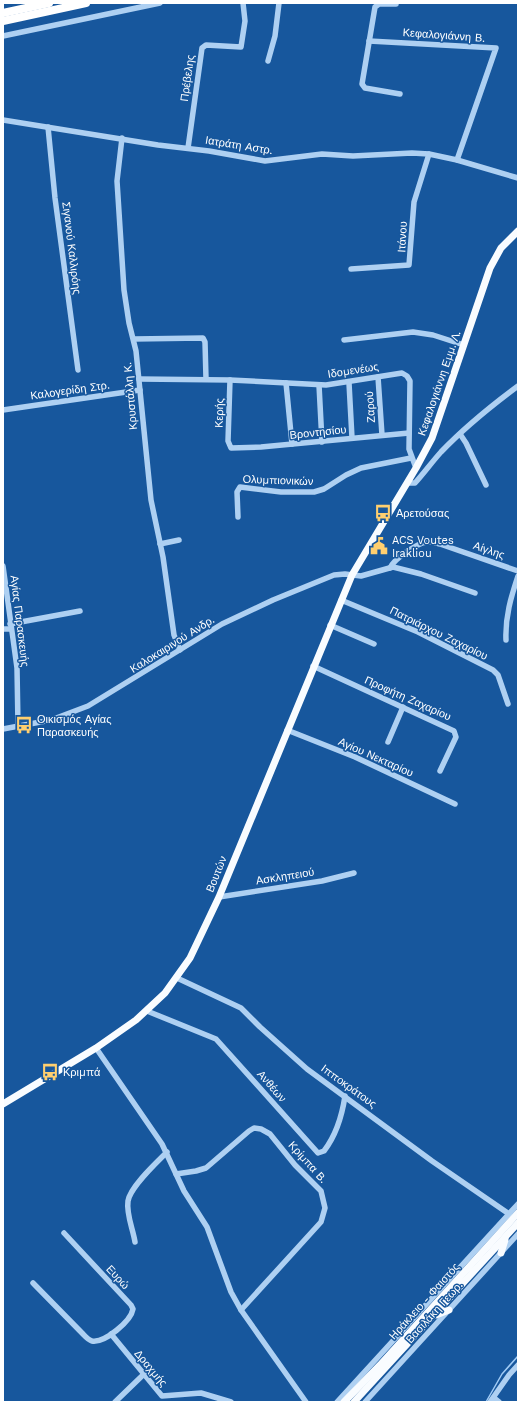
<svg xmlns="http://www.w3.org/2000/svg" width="521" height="1405" font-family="'Work Sans',sans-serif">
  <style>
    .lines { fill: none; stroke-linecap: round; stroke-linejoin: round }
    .stream { stroke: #a1cbf5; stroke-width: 1.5 }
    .minor { stroke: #aed0f2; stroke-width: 5.5 }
    .major { stroke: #f9fcff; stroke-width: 7 }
    .highway { stroke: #fff; stroke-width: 8 }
    .labels { text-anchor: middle; stroke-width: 3; stroke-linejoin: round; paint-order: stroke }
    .street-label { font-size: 11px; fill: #fff; stroke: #17579d }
    .poi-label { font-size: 11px; fill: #fff; stroke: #17579d; text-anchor: start }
  </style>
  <rect width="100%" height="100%" fill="#17579d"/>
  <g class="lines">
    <polyline class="stream" points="486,1402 502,1374 518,1356"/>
    <g class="minor">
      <polyline points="396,4 379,4 375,7 362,84 365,88 400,94"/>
      <polyline points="3,36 160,3"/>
      <polyline points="369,41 496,48 457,160"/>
      <polyline points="268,61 275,36 279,3"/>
      <polyline points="3,120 158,145 209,151 265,161 322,154 353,156 412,153 429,154 457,160 518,178"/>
      <polyline points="48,127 55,198 78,370"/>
      <polyline points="122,138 117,181 124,290 129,323 136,351 151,500 163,557 174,635 180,650"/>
      <polyline points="188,148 202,48 206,45 241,47 245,21 243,3"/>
      <polyline points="351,269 409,265 414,202 429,154"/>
      <polyline points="134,339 203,338 205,342 206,379"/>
      <polyline points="344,340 413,332 433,335 464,345"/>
      <polyline points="378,377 382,435"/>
      <polyline points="139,379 230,380 326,385 402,373 407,376 410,381 409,449 416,468"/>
      <polyline points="230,380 228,441 231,448 261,447 409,433"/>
      <polyline points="286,383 292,444"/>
      <polyline points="349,383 352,438"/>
      <polyline points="319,385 322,442"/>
      <polyline points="3,410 140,390"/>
      <polyline points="460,434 466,443 486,485"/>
      <path d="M407 483H415C424 473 432 462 441 452 464 428 491 406 518 386"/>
      <polyline points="238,517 237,492 240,487 281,492 314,492 324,489 346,475 361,468 411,458"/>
      <polyline points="160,544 179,540"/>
      <polyline points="3,566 17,668 18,726"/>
      <path d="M390 568C394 559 417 543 427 542 431 541 436 543 440 544L518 571"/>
      <polyline points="341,600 418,632 493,670 498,675 508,704"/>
      <polyline points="10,624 80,611"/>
      <polyline points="330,625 374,644"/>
      <polyline points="3,629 11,629"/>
      <path d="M506 640C505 617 511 597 518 576"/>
      <polyline points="313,666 454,731 456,737 440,771"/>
      <polyline points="3,729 51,720 88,706 222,624 273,600 334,575 345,574 361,576 393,567 421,574 475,593"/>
      <polyline points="287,730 355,757 455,804"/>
      <polyline points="388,742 403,707"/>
      <polyline points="219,897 322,881 354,873"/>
      <polyline points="177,978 241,1008 260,1027 307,1069 432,1161 509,1214"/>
      <path d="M147 1011 216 1039 318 1153 324 1151C337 1134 342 1116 345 1096"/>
      <polyline points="96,1048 162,1144 184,1191 207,1227 231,1292 241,1310 306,1402"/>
      <polyline points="176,1174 196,1171 206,1168 249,1131 254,1128 261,1129 270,1134 295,1165 321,1191 325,1208 321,1222 241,1310"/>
      <path d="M135 1242C133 1229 126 1214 128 1201 130 1187 156 1163 167 1152"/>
      <path d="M33 1283 82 1333C85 1336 88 1340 92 1341 105 1343 131 1321 133 1309L131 1305 64 1233"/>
      <polyline points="111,1334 162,1396 201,1393 231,1402"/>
      <polyline points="494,1398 499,1402"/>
      <polyline points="115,1402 143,1375"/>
      <polyline points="337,1402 518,1204"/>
      <polyline points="365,1402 518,1234"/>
      <polyline points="490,1402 509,1375 518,1365"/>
    </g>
    <g class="major">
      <polyline points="3,1104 96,1048 136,1020 165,993 190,958 219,897 352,575 416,468 432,438 490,268 501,248 518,231"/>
      <polyline points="501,1253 505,1240"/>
      <polyline points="436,1315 449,1310"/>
      <polyline points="344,1402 380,1365 518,1213"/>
      <polyline points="354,1402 518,1223"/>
    </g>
    <g class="highway">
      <polyline points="3,13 49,3"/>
      <polyline points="3,21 86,3"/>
    </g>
  </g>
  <defs>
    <g id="bus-bare" transform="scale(1.38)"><path d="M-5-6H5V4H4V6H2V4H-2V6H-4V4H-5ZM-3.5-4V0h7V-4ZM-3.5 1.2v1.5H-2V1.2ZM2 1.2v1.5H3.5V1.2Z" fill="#ffcf6f" stroke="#17579d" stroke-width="2.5" paint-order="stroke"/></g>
    <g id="civic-bare" transform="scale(1.38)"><path d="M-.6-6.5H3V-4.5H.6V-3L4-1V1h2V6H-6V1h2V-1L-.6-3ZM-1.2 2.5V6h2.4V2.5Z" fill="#ffcf6f" stroke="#17579d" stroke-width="2.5" paint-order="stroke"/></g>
  </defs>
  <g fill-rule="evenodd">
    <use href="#bus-bare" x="383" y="513"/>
    <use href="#civic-bare" x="379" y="546"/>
    <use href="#bus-bare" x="24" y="725"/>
    <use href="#bus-bare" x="50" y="1072"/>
  </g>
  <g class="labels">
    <g class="street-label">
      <text transform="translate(444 35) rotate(4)" y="4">Κεφαλογιάννη Β.</text>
      <text transform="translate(187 78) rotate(-82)" y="4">Πρέβελης</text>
      <text transform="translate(239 145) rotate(9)" y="4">Ιατράτη Αστρ.</text>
      <text transform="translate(402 237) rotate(-87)" y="4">Ιτάνου</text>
      <text transform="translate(72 248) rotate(83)" y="4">Σιγανού Καλλιρόης</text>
      <text transform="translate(353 370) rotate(-9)" y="4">Ιδομενέως</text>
      <text transform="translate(439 383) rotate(-71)" y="4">Κεφαλογιάννη Εμμ. Λ.</text>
      <text transform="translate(70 390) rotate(-8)" y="4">Καλογερίδη Στρ.</text>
      <text transform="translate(130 396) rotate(-95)" y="4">Κρυστάλλη Κ.</text>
      <text transform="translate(370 407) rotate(-94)" y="4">Ζαρού</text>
      <text transform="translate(219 413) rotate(-88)" y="4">Κερής</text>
      <text transform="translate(318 432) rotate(-6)" y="4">Βροντησίου</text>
      <text transform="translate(278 480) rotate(2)" y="4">Ολυμπιονικών</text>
      <text transform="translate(489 550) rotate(19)" y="4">Αίγλης</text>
      <text transform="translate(20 621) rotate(83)" y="4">Αγίας Παρασκευής</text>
      <text transform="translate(439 633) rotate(26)" y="4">Πατριάρχου Ζαχαρίου</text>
      <text transform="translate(172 644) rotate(-32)" y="4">Καλοκαιρινού Ανδρ.</text>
      <text transform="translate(408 698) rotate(24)" y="4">Προφήτη Ζαχαρίου</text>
      <text transform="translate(376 757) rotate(24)" y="4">Αγίου Νεκταρίου</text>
      <text transform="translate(216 874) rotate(-68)" y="4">Βουτών</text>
      <text transform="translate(285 876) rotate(-9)" y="4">Ασκληπειού</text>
      <text transform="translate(272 1086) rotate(49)" y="4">Ανθέων</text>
      <text transform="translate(349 1086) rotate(36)" y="4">Ιπποκράτους</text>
      <text transform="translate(308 1162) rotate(48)" y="4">Κρίμπα Β.</text>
      <text transform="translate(118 1277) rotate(47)" y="4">Ευρώ</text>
      <text transform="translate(424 1301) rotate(-48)" y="4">Ηράκλειο - Φαιστός</text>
      <text transform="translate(434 1312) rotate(-48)" y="4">Βασιλάκη Γεωρ.</text>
      <text transform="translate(151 1368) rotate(50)" y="4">Δραχμής</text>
    </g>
    <g class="poi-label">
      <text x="396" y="517">Αρετούσας</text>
      <text x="392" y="544">ACS Voutes<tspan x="392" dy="13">Irakliou</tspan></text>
      <text x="37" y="723">Οικισμός Αγίας<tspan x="37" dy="13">Παρασκευής</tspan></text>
      <text x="63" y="1076">Κριμπά</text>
    </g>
  </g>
  <rect width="521" height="1405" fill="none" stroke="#ffffff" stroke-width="8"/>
</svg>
